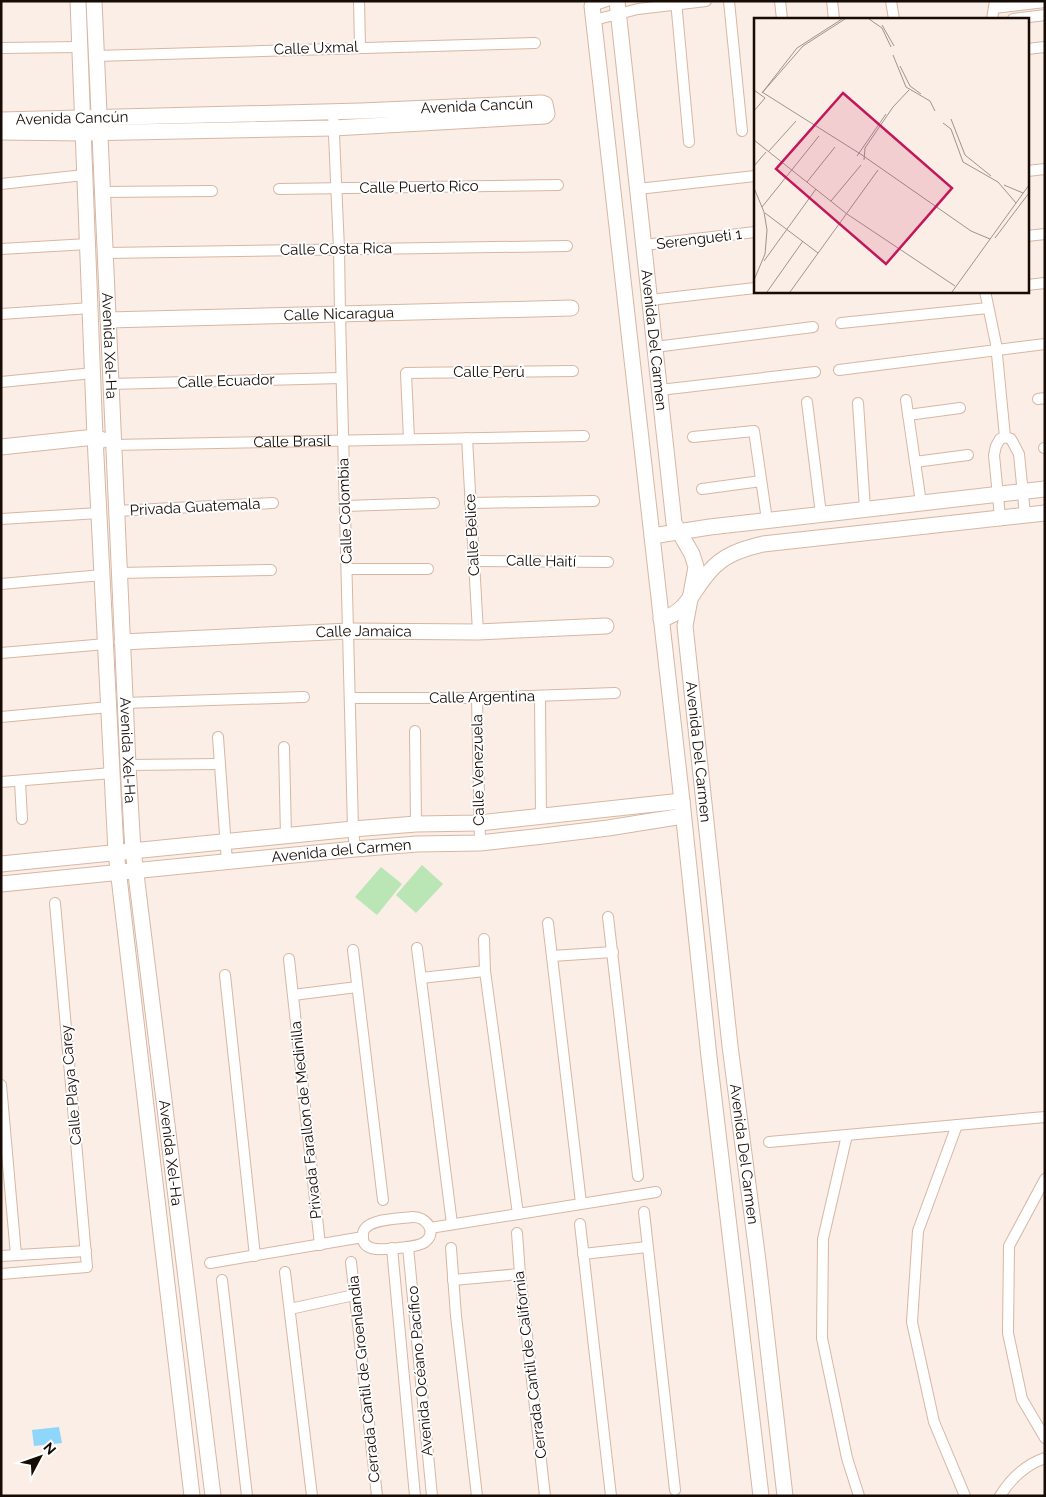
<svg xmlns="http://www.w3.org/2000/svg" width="1046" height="1497" font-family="Raleway,sans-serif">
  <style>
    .green { fill: #bae5b5 }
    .water { fill: #8ed6fb }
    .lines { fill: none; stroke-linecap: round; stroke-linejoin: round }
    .street-casing { stroke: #d7b7a4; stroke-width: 12 }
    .secondary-casing { stroke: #d7b7a4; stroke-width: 17 }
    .street { stroke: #fff; stroke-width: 10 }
    .secondary { stroke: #fff; stroke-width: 15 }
    .labels { text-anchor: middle; stroke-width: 4; stroke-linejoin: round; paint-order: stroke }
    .street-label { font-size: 15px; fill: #160b05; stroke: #fefefe }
    .inset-road { fill: none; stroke: #9f938c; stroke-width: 1 }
    .view { fill: #c2185b; fill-opacity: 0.15; stroke: #c2185b; stroke-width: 2.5 }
    .inset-edge { fill: none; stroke: #160b05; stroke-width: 2.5 }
  </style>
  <rect width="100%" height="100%" fill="#fbeee6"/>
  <g class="green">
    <polygon points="422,865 443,884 416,913 396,895"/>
    <polygon points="381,867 402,884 377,915 355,897"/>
  </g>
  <polygon class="water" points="59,1427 62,1443 34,1446 32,1430"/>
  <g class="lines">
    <g class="street-casing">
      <g id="street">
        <polyline points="359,1 360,47"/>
        <polyline points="676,1 689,142"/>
        <polyline points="729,1 742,131"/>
        <polyline points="780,1 782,19"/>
        <polyline points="832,1 834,19"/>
        <polyline points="891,1 894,19"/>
        <polyline points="592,6 607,1"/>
        <polyline points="994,8 1045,2"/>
        <polyline points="992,19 995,1"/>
        <polyline points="1013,19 1045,15"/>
        <polyline points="594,20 638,9 706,1"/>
        <polyline points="1,48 79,47"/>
        <polyline points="1027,49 1045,47"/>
        <polyline points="96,56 535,43"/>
        <polyline points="333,112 339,249 340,314 353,829 355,849"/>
        <polyline points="1027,171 1045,169"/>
        <polyline points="1,184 84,175"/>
        <polyline points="279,189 558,185"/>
        <polyline points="638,189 755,176"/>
        <polyline points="102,192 212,191"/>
        <polyline points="1027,236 1045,234"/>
        <polyline points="644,245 755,232"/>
        <polyline points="1,249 88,244"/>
        <polyline points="105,253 567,246"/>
        <polyline points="1027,285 1045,283"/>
        <polyline points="985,291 996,344 1005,437"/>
        <polyline points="650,300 755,288"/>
        <polyline points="1,314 91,308"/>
        <polyline points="841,323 988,308"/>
        <polyline points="655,347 813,327"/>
        <polyline points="839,370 1045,344"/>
        <polyline points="1,382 93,373"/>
        <polyline points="111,384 341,378"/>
        <polyline points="660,390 815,372"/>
        <polyline points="1038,399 1045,398"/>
        <polyline points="906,400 921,503"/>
        <polyline points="807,402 821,514"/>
        <polyline points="858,403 865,509"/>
        <polyline points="908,415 960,408"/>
        <polyline points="693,437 754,431 767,520"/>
        <polyline points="1005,437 1011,439 1019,454 1025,515"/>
        <polyline points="467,438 478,632"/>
        <polyline points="409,439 406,373 573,371"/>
        <path id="s1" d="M113 445 584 436"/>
        <polyline points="1044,448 1045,448"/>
        <polyline points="915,462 968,455"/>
        <polyline points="702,489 761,481"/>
        <polyline points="470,503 594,501"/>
        <polyline points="345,506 434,503"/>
        <polyline points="116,511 273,503"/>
        <polyline points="1000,517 994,455 996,446 1000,439 1005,437"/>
        <polyline points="1,519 99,513"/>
        <polyline points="474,561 608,562"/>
        <polyline points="347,569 428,569"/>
        <polyline points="119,573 271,570"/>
        <polyline points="1,584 102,575"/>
        <polyline points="1,653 106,644"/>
        <polyline points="540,696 541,817"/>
        <polyline points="350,698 477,698 615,693"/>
        <polyline points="477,698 480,843"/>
        <polyline points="125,703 304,697"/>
        <polyline points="1,717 109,707"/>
        <polyline points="415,731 416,824"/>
        <polyline points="218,737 227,862"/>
        <polyline points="284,747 286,836"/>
        <polyline points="128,765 219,764"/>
        <polyline points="20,781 22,819"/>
        <polyline points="1,782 112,773"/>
        <polyline points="608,917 638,1176"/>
        <polyline points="548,923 581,1203"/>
        <polyline points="484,939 485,971 518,1214"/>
        <polyline points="417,948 452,1224"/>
        <polyline points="353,950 383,1200"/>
        <polyline points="552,956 613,952"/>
        <polyline points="289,959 320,1245"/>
        <polyline points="225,975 255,1256"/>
        <polyline points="421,978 485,971"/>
        <polyline points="293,995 357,987"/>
        <polyline points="1,1085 16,1255"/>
        <polyline points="957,1125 918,1231 912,1322 934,1422 965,1496"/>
        <polyline points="847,1135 823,1239 822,1338 847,1458 859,1496"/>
        <polyline points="769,1142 1045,1117"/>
        <polyline points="1045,1179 1009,1246 1008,1333 1022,1399 1045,1438"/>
        <polyline points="644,1212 675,1490"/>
        <path d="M412 1217C426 1216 438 1232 425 1242 418 1247 406 1247 398 1248 386 1249 359 1254 363 1233 366 1218 400 1219 412 1217Z"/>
        <polyline points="580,1224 611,1496"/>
        <polyline points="430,1228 656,1192"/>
        <polyline points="517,1233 520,1274 545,1496"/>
        <polyline points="408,1247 432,1496"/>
        <polyline points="392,1248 415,1496"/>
        <polyline points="451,1248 456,1316 477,1496"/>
        <polyline points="583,1254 647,1247"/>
        <polyline points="1,1256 86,1251"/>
        <polyline points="351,1262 377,1496"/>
        <polyline points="210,1263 363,1237"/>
        <polyline points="285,1272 312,1496"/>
        <polyline points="1,1274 87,1267 55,903"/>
        <polyline points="222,1280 247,1496"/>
        <polyline points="453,1280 520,1274"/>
        <polyline points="290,1309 354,1295"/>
        <path d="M1000 1496C1011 1478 1025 1465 1045 1458"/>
      </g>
    </g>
    <g class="secondary-casing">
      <g id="secondary">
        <polyline points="78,1 95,437 116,852 192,1496"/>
        <path id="s2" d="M94 1 128 765 133 850 213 1496"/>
        <path id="s3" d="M617 1 674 523 692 554 696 567 685 626 730 1046 758 1261 785 1496"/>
        <polyline points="592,6 682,801 709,1057 761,1496"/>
        <path id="s4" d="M1 120 361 111 542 103 545 104 547 114 545 116 334 128 82 133 1 132"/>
        <path id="s5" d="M108 320 571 308"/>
        <polyline points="1,447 95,437 103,440"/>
        <polyline points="652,536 710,527 1045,489"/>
        <path d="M661 619C687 613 692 591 709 572 723 555 742 549 763 544L1045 513"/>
        <path id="s6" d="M122 642 349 631 478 632 606 626"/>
        <polyline points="1,864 353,829 416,824 479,823 682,801"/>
        <path id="s7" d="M1 884 355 849 417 844 480 843 543 836 608 828 683 816"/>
      </g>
    </g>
    <use href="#street" class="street"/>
    <use href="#secondary" class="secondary"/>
  </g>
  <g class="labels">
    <g class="street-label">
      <text transform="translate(316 48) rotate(-2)" y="5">Calle Uxmal</text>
      <text dy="5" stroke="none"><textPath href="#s4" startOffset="476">Avenida Cancún</textPath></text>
      <text dy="5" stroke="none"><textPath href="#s4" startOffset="71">Avenida Cancún</textPath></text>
      <text transform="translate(419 187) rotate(-1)" y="5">Calle Puerto Rico</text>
      <text transform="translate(699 239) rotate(-7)" y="5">Serengueti 1</text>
      <text transform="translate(336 249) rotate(-1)" y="5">Calle Costa Rica</text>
      <text dy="5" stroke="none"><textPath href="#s5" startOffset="231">Calle Nicaragua</textPath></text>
      <text dy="5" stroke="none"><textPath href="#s3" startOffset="341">Avenida Del Carmen</textPath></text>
      <text dy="5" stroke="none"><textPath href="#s2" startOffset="345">Avenida Xel-Ha</textPath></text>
      <text x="489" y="377">Calle Perú</text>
      <text transform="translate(226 381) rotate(-2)" y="5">Calle Ecuador</text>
      <text dy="5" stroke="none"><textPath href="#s1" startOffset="179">Calle Brasil</textPath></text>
      <text transform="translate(195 507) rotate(-3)" y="5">Privada Guatemala</text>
      <text transform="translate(345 511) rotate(-92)" y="5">Calle Colombia</text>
      <text transform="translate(472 535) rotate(-93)" y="5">Calle Belice</text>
      <text transform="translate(541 561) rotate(1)" y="5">Calle Haití</text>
      <text dy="5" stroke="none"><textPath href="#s6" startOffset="242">Calle Jamaica</textPath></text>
      <text transform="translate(482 697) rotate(-1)" y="5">Calle Argentina</text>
      <text dy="5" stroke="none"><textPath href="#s2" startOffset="750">Avenida Xel-Ha</textPath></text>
      <text dy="5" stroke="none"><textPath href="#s3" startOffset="761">Avenida Del Carmen</textPath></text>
      <text transform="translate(478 770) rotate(-91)" y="5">Calle Venezuela</text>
      <text dy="5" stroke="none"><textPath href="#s7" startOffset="342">Avenida del Carmen</textPath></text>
      <text transform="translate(71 1085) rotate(-95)" y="5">Calle Playa Carey</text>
      <text transform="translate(306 1120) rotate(-96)" y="5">Privada Farallon de Medinilla</text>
      <text dy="5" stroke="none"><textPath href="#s2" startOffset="1155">Avenida Xel-Ha</textPath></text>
      <text dy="5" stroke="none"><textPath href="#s3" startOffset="1166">Avenida Del Carmen</textPath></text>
      <text transform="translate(530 1365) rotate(-97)" y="5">Cerrada Cantil de California</text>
      <text transform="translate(420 1371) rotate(-95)" y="5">Avenida Océano Pacífico</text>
      <text transform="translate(364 1379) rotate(-96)" y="5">Cerrada Cantil de Groenlandia</text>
    </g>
  </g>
  <g transform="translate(754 18)">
    <rect width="275" height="275" fill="#fbeee6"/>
    <path class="inset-road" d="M88 1 43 30 8 75 49 28 91 1M115 1 128 10 137 29M128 7 140 28M139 37 152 69 176 83 181 93M146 48 156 68 167 76M0 72 11 80 0 93M8 74 108 137 217 213 236 221M197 101 211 137 237 158M189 105 197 111 209 144 244 164 262 185M0 122 93 196 201 268M15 133 42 103M103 138 132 96M110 142 111 130 139 89 155 72M0 148 12 134M53 164 81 129M250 167 269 175M0 170 10 194 13 212 11 236 0 262M77 183 107 147M8 189 65 118M11 195 64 235M241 220 275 175M10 243 62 171M13 274 49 223M36 274 124 152M198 274 275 167"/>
    <path class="view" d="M89 75 198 170 132 246 22 151Z"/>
    <rect width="275" height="275" class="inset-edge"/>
  </g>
  <rect width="1046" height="1497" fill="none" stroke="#160b05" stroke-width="5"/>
  <g transform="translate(40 1457) rotate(49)" stroke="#fefefe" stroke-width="4" paint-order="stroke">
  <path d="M0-4L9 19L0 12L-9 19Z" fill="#160b05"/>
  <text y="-8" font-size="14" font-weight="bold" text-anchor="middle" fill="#160b05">N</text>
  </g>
</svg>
